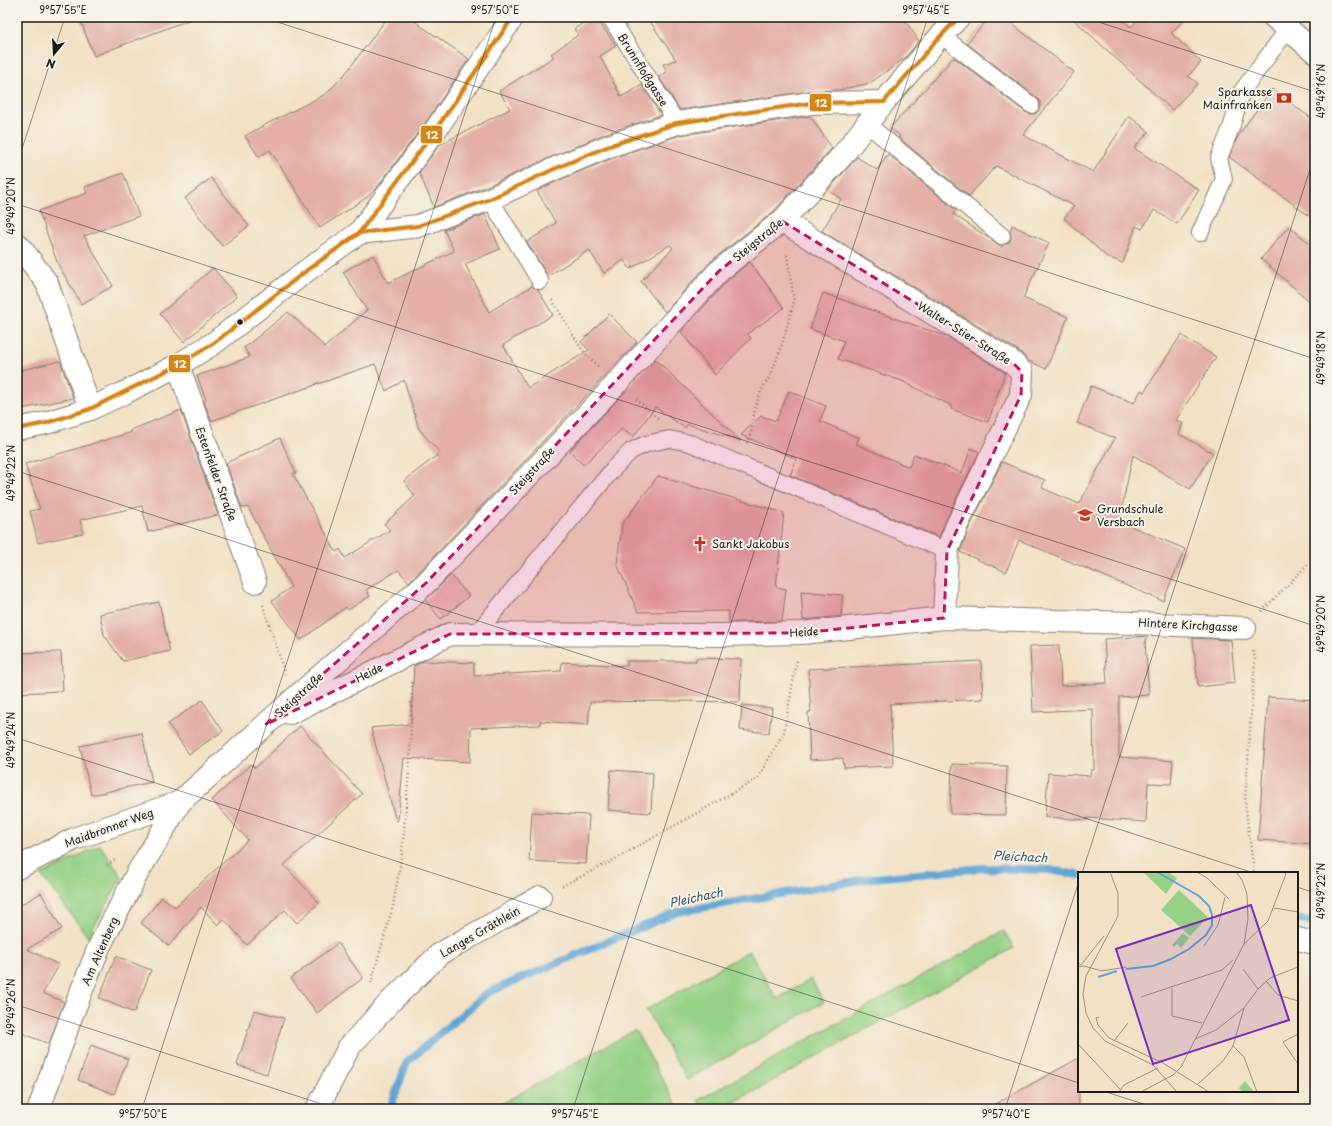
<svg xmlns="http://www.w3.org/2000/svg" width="1332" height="1126" font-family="'Playpen Sans',sans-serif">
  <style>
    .green { fill: #96d286; stroke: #597751 }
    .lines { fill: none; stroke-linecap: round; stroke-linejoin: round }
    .stream { stroke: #5fa5d5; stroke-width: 8 }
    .building { fill: #e3afa6 }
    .lane-casing { stroke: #877e70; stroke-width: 18 }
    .street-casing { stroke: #877e70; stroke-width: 24 }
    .path { stroke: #877e70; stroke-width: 2.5; stroke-dasharray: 1 3; stroke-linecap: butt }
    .lane { stroke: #fff; stroke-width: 16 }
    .street { stroke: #fff; stroke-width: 22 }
    .bus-1-casing { stroke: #f7f3e8; stroke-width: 7 }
    .bus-1 { stroke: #d58416; stroke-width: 4 }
    .marked { fill: #c2185b; fill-opacity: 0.2; stroke: #c2185b; stroke-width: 3; stroke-dasharray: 8 5; stroke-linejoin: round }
    .ticks { fill: none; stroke: #1c1c1c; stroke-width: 1; stroke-opacity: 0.45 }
    .bus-dot { fill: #1c1c1c; stroke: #f7f3e8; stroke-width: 1.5 }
    .labels { text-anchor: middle; stroke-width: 4; stroke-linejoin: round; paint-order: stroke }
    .street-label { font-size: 11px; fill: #1c1c1c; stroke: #f7f3e8 }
    .poi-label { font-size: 11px; fill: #1c1c1c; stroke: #f7f3e8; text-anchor: start }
    .water-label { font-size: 12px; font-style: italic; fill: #3a5a6f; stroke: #f7f3e8 }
    .inset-river { fill: none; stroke: #5fa5d5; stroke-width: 2 }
    .inset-road { fill: none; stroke: #9c9281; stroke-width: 1 }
    .view { fill: #7b2cbf; fill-opacity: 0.15; stroke: #7b2cbf; stroke-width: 2 }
    .inset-edge { fill: none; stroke: #1c1c1c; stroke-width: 2 }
    .line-badge { stroke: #f7f3e8; stroke-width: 1.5 }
    .badge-label { font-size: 11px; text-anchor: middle; font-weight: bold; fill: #fff }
    .neatline { fill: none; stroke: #1c1c1c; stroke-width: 1.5 }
    .ticks-label { font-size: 10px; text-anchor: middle; fill: #1c1c1c }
  </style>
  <rect width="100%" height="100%" fill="#f7f3e8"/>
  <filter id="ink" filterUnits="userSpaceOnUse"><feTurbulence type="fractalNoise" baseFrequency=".025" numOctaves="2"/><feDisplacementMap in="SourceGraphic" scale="8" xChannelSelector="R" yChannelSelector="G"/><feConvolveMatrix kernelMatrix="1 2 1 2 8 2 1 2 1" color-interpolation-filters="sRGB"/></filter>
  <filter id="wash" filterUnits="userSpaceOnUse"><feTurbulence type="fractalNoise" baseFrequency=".012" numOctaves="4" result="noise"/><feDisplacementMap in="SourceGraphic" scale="16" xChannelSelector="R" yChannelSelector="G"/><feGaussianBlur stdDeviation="0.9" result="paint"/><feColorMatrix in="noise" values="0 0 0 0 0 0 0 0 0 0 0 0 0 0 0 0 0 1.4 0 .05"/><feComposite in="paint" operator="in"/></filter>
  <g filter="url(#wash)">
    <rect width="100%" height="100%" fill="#f2e1c5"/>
    <g class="green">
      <polygon points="100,845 122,877 88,937 41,875"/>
      <polygon points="1004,931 1014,948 722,1109 703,1109 698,1100"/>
      <polygon points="749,951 777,999 811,979 824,1002 687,1080 646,1010"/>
      <polygon points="635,1030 679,1109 492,1109"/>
    </g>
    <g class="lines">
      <g class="stream">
        <polyline points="1297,918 1315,923"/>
        <polyline points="390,1109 407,1062 487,993 677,912 873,878 983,868 1049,870 1079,875"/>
      </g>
    </g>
    <g id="blocks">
      <g class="building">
        <polygon points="79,17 191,17 191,19 94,56"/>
        <polygon points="388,17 408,17 469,59 426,122 375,190 366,198 320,228 270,150 259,157 245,136 259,128 326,94 345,74"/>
        <polygon points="592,17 596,17 616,46 600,56 621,97 642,85 661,115 604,134 549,158 485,187 434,207 419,173 439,145 510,109 499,91 554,57 551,54 578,35 574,29"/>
        <polygon points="647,17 903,17 919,41 905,58 870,83 838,90 809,91 680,110 659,77 667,72 663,64 676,60"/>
        <polygon points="990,17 1003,17 1074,72 1023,135 1093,172 1129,116 1149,132 1134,148 1199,190 1177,224 1154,210 1142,229 1136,226 1123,263 1107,257 1064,218 1074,206 996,166 969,196 899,138 900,136 890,128 953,58 954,59 955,58 1025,112 1030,114 1035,114 1038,111 1040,106 1040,101 1037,98 967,43"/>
        <polygon points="1071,17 1119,17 1131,27 1140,17 1187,17 1171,33 1201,62 1188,76 1198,83 1172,110"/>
        <polygon points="1272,89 1315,121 1315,220 1229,157 1239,134"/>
        <polygon points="810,116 832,148 773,212 711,261 665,312 641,281 673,248 670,245 630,269 624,260 604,273 589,250 548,276 527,242 556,223 537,191 559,180 613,158 680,135"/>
        <polygon points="888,154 956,210 953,214 1002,247 1003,245 1010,242 1011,237 1010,231 1012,225 1049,243 1023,298 1068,317 1046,369 1029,361 1019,351 822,231 841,199 828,190 857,157 877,170"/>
        <polygon points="123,173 139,216 84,236 113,286 81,304 57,262 39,211 87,193 85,187"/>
        <polygon points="211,178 249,226 222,246 185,198"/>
        <polygon points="485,214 500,249 465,264 489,312 532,286 538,290 553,315 503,345 528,388 589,350 581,342 609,314 637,342 417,574 409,582 398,570 366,590 370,596 348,610 346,607 301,640 272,601 291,587 248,507 242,508 226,463 280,438 296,473 293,474 336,552 340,549 345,558 390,530 384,524 415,496 404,481 440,453 419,429 404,380 386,391 375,364 318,384 318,382 315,385 211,421 204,401 206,400 197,376 250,357 244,348 288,312 325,347 367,310 343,272 373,255 388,283 454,251 444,230"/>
        <polygon points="1289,226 1315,248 1315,306 1261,259"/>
        <polygon points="750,262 784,308 747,334 751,338 715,375 681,332 728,280"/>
        <polygon points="213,268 237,296 184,342 160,314"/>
        <polygon points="823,293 948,337 1004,372 1005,373 988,422 951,409 952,406 902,381 838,359 844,341 810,329"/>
        <polygon points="1181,335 1216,357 1176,420 1183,423 1179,434 1213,453 1190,489 1133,455 1119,521 1185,549 1163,601 1019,540 1006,572 960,552 968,530 1002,462 1045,480 1042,488 1079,504 1115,438 1077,423 1091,386 1134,403 1141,390 1144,392"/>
        <polygon points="655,359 741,441 688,424 685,428 655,407 633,437 622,429 583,465 570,451"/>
        <polygon points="60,361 73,398 17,410 17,371"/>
        <polygon points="789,391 826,406 820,421 859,438 856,444 909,467 914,454 962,473 971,448 979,452 946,520 939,537 790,475 797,459 741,435 761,416 776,421"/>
        <polygon points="181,410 218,515 148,532 142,506 80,520 83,533 38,543 30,511 40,509 25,464 132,432 131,430"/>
        <polygon points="658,476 784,513 776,587 786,589 782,621 729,622 729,611 638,612 617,564 622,524"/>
        <polygon points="451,575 469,596 441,619 425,600"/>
        <polygon points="801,591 843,595 841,616 803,620"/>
        <polygon points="159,602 170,651 123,661 104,635 100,614"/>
        <polygon points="1148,636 1145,642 1149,695 1119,697 1119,757 1173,761 1171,784 1148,783 1146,822 1087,818 1087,820 1045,817 1048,773 1090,776 1091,770 1094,770 1093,709 1033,712 1030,646 1059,645 1061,686 1107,683 1104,639"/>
        <polygon points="1193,638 1231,640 1235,683 1198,687"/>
        <polygon points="61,652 63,691 17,693 17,653"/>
        <polygon points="696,658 741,659 740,702 675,701 590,702 588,725 540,721 540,725 471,728 470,762 404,758 398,820 396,821 371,728 411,724 414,666 424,661 474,663 474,676 561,671 562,662 627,666 627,661 696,661"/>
        <polygon points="981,661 983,699 890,704 893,766 844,768 843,758 810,760 808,712 811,712 808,669"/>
        <polygon points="1268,697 1315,700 1315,844 1258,840"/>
        <polygon points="202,700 223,731 189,754 168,724"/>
        <polygon points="742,705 772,708 769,733 740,730"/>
        <polygon points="300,726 362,794 284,865 319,903 297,923 285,910 247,945 224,919 218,925 201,907 169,946 141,923 162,897 175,907 248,840 212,800 251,764 255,768"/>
        <polygon points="142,733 152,782 91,795 80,746"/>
        <polygon points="952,764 1007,766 1006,815 950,814"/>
        <polygon points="611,770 653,773 651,813 608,810"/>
        <polygon points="532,812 589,815 586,864 529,861"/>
        <polygon points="41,893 62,929 27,949 59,965 43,993 64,1002 49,1044 17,1031 17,907"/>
        <polygon points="338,943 363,978 317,1013 291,978"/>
        <polygon points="116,956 151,970 134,1013 99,998"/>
        <polygon points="254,1010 284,1018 267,1074 237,1065"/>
        <polygon points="91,1045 128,1059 114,1094 78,1080"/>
        <polygon points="1079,1058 1079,1109 986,1109"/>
      </g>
    </g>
  </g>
  <g filter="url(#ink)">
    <use href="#blocks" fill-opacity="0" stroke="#877e70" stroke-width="1"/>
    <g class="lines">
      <g class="lane-casing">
        <g id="lane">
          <polyline points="610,17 677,123"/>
          <polyline points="941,35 1031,105"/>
          <polyline points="867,124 1002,236"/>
          <polyline points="490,199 540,281"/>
          <polyline points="1200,233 1224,179 1219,158 1232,125 1242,91 1288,29"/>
          <polyline points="476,634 614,468 631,451 646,444 669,439 690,443 947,551"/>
        </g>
      </g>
      <g class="street-casing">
        <g id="street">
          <polyline points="1274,17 1315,52"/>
          <polyline points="782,221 1012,362 1022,372 1021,395 957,525 947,551 944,618"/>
          <polyline points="359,233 436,129 513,17"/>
          <polyline points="17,244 21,248 47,283 90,409"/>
          <polyline points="178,365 255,582"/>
          <polyline points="17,429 46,423 90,409 124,393 178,365 214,343 306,271 359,233 418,226 490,199 554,169 609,146 677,123 811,103 884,102"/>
          <polyline points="290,713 450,634 721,635 801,633 944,618 1132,623 1245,628"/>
          <polyline points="17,868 74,839 180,802"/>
          <polyline points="1297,939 1315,943"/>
          <polyline points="39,1109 71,1017 99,947 138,872 180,802 294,699 426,583 617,383 719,271 782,221 842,156 884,102 935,42 959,17"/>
          <polyline points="317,1109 349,1047 392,1000 440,954 540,897"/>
        </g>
      </g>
      <g class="path">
        <polyline points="552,300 583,351 599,367"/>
        <polyline points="636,399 658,418"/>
        <polyline points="747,443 750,437 755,409 761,391 771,374 781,348 794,301 787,255"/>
        <polyline points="263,605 285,674"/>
        <polyline points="1262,611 1315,557"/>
        <polyline points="1253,651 1255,658 1245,802 1254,873"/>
        <polyline points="107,865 115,860"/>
        <polyline points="562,886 612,861 757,779 784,732 797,659"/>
        <polyline points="371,983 393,906 402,853 410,758 412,680"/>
      </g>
      <use href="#lane" class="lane"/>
      <use href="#street" class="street"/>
      <g class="bus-1-casing">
        <g id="bus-1">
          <polyline points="342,245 359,233 436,129 513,17"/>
          <polyline points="17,429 46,423 90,409 178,365 214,343 306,271 359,233 418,226 490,199 554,169 609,146 677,123 811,103 884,102 935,42 959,17"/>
        </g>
      </g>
      <use href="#bus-1" class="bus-1"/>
    </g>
  </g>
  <path class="marked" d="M782 221 1012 362 1022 372 1021 395 947 551 944 618 801 633 450 634 265 725 426 583 719 271Z"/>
  <path class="ticks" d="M262 17 1315 359M1083 17 1315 92M17 164 65 17M17 204 1315 626M17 471 1254 873M17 738 1079 1083M1082 873 1315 154M1297 887 1315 893M17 1005 337 1109M1103 1091 1159 1109M142 1109 496 17M573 1109 928 17M1005 1109 1079 881"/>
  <defs>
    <g id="bank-bare" transform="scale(1.2)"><path d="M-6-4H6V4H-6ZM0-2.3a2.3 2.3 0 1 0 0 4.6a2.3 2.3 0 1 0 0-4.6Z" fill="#c8321e" stroke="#f7f3e8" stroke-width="2.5" paint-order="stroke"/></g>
    <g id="school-bare" transform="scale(1.2)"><path d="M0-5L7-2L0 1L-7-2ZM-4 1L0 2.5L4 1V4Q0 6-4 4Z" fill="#c8321e" stroke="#f7f3e8" stroke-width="2.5" paint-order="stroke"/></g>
    <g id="church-bare" transform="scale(1.2)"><path d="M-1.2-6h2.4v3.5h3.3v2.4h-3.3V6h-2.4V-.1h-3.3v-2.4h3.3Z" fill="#c8321e" stroke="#f7f3e8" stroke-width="2.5" paint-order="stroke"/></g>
  </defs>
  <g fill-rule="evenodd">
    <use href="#bank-bare" x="1284" y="98"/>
    <use href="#school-bare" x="1085" y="515"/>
    <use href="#church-bare" x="700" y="544"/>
  </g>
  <circle class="bus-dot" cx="240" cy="322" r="3.5"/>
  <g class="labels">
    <g class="street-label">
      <text transform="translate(643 70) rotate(58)" y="4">Brunnfloßgasse</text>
      <text transform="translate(758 240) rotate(-39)" y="4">Steigstraße</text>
      <text transform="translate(964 333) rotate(32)" y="4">Walter-Stier-Straße</text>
      <text transform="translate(532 471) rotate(-47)" y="4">Steigstraße</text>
      <text transform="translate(216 474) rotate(70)" y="4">Estenfelder Straße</text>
      <text transform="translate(1188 625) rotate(3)" y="4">Hintere Kirchgasse</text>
      <text transform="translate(804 632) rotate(-4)" y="4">Heide</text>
      <text transform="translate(369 673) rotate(-26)" y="4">Heide</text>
      <text transform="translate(299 695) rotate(-42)" y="4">Steigstraße</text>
      <text transform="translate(109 828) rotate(-20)" y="4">Maidbronner Weg</text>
      <text transform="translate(480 932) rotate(-30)" y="4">Langes Gräthlein</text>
      <text transform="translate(100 951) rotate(-66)" y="4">Am Altenberg</text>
    </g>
    <g class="poi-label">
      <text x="1272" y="96" text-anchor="end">Sparkasse<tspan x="1272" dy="13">Mainfranken</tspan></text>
      <text x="1097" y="513">Grundschule<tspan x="1097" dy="13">Versbach</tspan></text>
      <text x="712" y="548">Sankt Jakobus</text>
    </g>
    <g class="water-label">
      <text transform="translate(1020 857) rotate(3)" y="4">Pleichach</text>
      <text transform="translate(696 898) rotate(-12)" y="4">Pleichach</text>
    </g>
  </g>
  <g transform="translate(1078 872)">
    <rect width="220" height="220" fill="#f2e1c5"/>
    <path d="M65 0H90L99 6 88 22ZM101 18 130 45 112 64 83 38ZM105 61 111 66 103 76 99 72 96 75 94 73ZM167 209 176 220H164L161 216Z" fill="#96d286"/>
    <path class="inset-river" d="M48 97 75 94 93 87 111 77 128 63 134 53V43L131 34 121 24 79 0M20 105 39 99"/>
    <path class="inset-road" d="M32 0 40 21V44L8 104 5 122 8 141 15 156 27 169 75 193 99 220M119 0 129 6 151 27M196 36 220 40M166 72 190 49 208 2 205 0M126 74 140 53 147 25M0 91 3 93 26 64M0 95 6 94 24 99 48 95M165 97 180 117M188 109 200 123 220 129M94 116V144L124 151M63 125 144 98 155 88M21 145 18 146 20 153 31 166 85 191 131 220M220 162 205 170 220 192M117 167 138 158 166 136 180 117 192 106 220 95M36 169 50 151M0 172 42 217M155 174 166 185 179 220M120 212 145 189 155 174 166 136M41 220 46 213 80 196M63 220 95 203 103 195 166 72 170 47 169 22 164 8 158 0"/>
    <path class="view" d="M173 33 211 148 75 192 38 77Z"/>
    <rect width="220" height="220" class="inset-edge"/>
  </g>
  <g class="line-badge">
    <rect x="809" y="93" width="23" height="19" rx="4" fill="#d58416"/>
    <rect x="420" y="125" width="23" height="19" rx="4" fill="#d58416"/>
    <rect x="168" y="354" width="23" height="19" rx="4" fill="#d58416"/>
  </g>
  <g class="badge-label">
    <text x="821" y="107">12</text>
    <text x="432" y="139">12</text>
    <text x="180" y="368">12</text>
  </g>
  <rect width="1332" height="1126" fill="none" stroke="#f7f3e8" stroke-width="44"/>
  <g transform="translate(54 54) rotate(198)" stroke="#f7f3e8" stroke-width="3" paint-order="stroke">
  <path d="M0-3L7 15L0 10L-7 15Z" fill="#1c1c1c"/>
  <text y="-6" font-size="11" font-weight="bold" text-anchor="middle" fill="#1c1c1c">N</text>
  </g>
  <rect x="22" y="22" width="1288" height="1082" class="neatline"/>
  <g class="ticks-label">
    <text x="63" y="14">9°57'55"E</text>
    <text x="495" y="14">9°57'50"E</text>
    <text x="926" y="14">9°57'45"E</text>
    <text transform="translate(1321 91) rotate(-90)" y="4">49°49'16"N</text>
    <text transform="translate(11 206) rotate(-90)" y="4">49°49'20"N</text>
    <text transform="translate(1321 358) rotate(-90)" y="4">49°49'18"N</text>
    <text transform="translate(11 473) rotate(-90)" y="4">49°49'22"N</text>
    <text transform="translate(1321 624) rotate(-90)" y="4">49°49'20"N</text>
    <text transform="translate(11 740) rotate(-90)" y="4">49°49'24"N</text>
    <text transform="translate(1321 891) rotate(-90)" y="4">49°49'22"N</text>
    <text transform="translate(11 1007) rotate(-90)" y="4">49°49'26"N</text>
    <text x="143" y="1118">9°57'50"E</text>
    <text x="575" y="1118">9°57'45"E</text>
    <text x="1006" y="1118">9°57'40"E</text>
  </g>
</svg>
